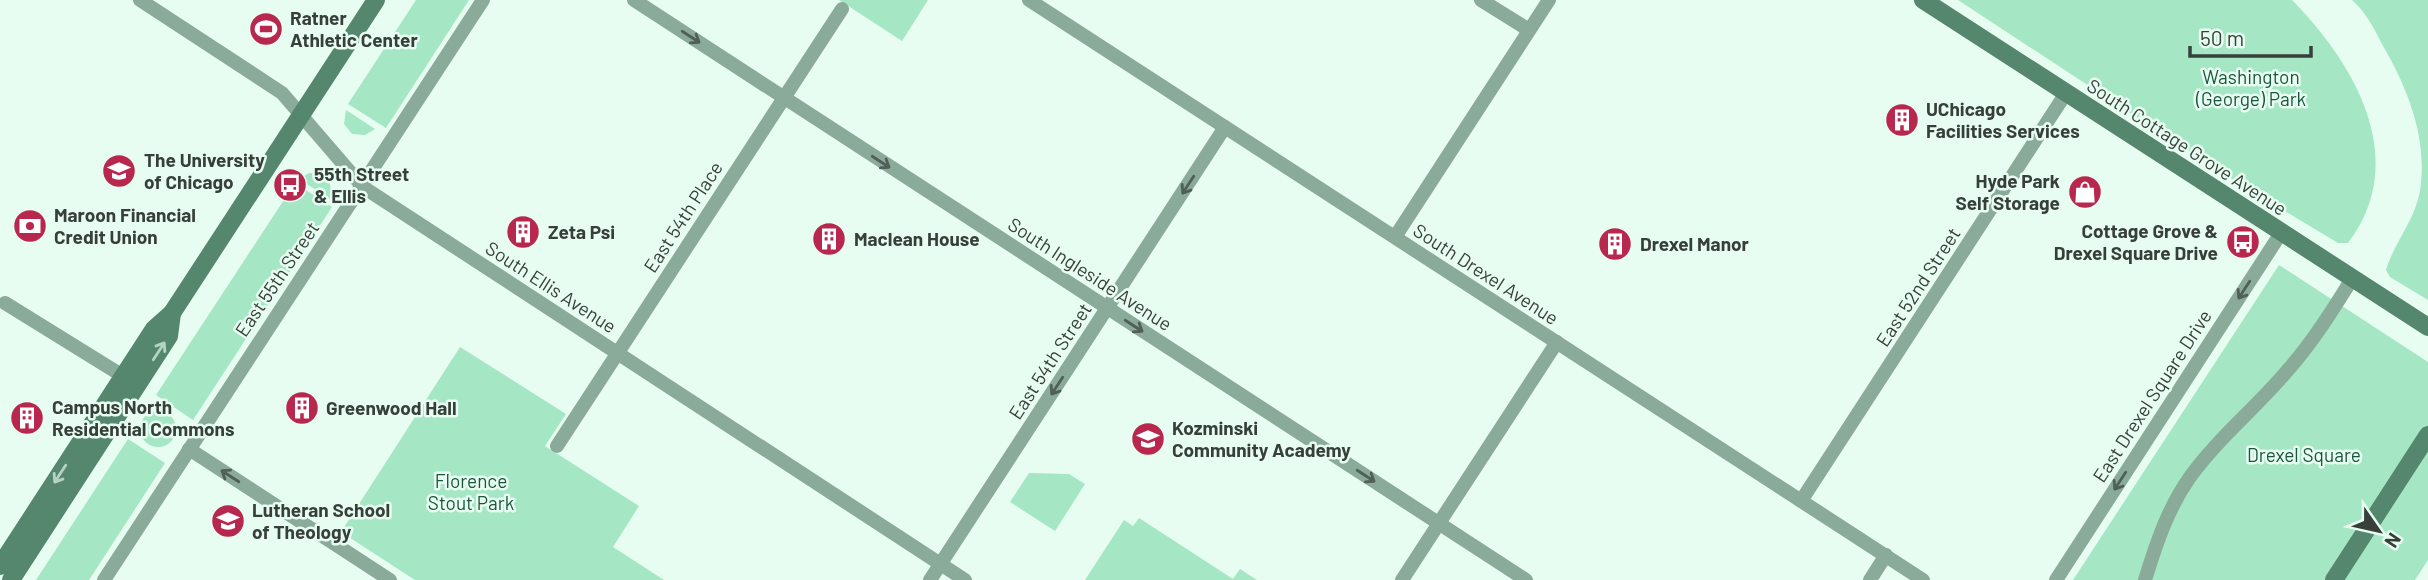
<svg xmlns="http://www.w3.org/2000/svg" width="2428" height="580" font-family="Barlow,sans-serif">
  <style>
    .green { fill: #a5e6c4 }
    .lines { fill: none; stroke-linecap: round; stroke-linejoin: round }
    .street { stroke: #8bab9a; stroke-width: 14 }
    .secondary { stroke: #55866e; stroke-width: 18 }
    .oneway { stroke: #505f57 }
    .oneway2 { stroke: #b5d3c3 }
    .labels { text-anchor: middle; stroke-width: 5; stroke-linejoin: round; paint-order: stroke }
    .poi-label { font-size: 19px; font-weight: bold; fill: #373f3a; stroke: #e8fdf1; text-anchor: start }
    .park-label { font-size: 19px; fill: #1a563d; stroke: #e8fdf1 }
    .street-label { font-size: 19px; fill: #373f3a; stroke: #e8fdf1 }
  </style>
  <rect width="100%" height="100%" fill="#e8fdf1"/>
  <g class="green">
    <polygon points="416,0 469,0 386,128 348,104"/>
    <polygon points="839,0 928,0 902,41"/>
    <path d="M1958 0H2292C2355 64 2411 160 2348 243H2338L2220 172Z"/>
    <path d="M2352 0H2428V300L2390 277 2386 270C2394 243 2415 220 2420 191 2428 138 2408 89 2382 44 2374 28 2365 11 2352 0Z"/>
    <polygon points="346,110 375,129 365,135 352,134 344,124"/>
    <path d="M309 173C326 172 334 183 330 199L299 179Z"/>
    <polygon points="295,183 332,207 193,420 156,395"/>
    <polygon points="2279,265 2428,362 2428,560 2415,580 2073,580"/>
    <polygon points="460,347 566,414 545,446 639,506 613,547 664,580 415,580 341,532"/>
    <circle cx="158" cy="429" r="18"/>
    <polygon points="128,439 165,463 89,580 36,580"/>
    <polygon points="1029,473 1069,474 1085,484 1055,531 1010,502"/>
    <polygon points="1139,518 1233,579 1240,569 1257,580 1085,580 1124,520 1133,526"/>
  </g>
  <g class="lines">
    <g class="street">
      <polyline points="140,0 282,93 363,187 965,580"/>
      <polyline points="634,0 1526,580"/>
      <polyline points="1029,0 1923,580"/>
      <polyline points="1481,0 1529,30"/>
      <polyline points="1395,237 1549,0"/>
      <polyline points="5,303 131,381"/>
      <polyline points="557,446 842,9"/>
      <polyline points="189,449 390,580"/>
      <polyline points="1801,501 2066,93"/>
      <polyline points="104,580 483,0"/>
      <polyline points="930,580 1225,127"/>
      <polyline points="1402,580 1557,342"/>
      <polyline points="1870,580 1886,555"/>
      <polyline points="2056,580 2281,233"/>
      <path d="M2145 580C2156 544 2168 508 2190 477 2218 438 2256 408 2287 371 2312 343 2332 311 2352 279"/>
    </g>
    <g class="secondary">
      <polyline points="1923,0 2428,327"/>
      <polyline points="0,566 154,329 172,313 376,0"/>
      <polyline points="11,580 169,336 172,313"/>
      <polyline points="2334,580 2428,435"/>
    </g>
  </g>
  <defs><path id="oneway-shaft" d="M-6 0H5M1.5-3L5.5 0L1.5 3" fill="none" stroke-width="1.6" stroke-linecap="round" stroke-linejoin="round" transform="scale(1.75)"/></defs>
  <g class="oneway">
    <use href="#oneway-shaft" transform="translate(691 37) rotate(33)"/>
    <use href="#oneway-shaft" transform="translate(881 162) rotate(33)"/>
    <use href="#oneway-shaft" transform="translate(1188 185) rotate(123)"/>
    <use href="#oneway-shaft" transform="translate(2244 290) rotate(123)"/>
    <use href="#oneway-shaft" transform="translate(1134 326) rotate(33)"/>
    <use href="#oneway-shaft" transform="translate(1057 386) rotate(123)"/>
    <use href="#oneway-shaft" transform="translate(230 476) rotate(-147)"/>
    <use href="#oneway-shaft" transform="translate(1366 476) rotate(33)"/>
    <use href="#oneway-shaft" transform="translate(2120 481) rotate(123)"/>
  </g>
  <g class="oneway2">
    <use href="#oneway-shaft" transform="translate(159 351) rotate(-57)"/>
    <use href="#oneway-shaft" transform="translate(60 474) rotate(123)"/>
  </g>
  <defs>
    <g id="stadium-disc" transform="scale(1.75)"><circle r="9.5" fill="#b8274d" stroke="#e8fdf1"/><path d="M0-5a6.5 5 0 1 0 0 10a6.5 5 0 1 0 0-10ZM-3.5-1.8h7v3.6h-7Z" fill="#fff"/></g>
    <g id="building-disc" transform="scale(1.75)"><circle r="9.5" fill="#b8274d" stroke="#e8fdf1"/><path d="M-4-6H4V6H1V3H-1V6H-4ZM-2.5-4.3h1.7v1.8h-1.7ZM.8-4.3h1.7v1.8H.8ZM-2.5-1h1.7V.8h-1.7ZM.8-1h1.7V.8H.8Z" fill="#fff"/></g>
    <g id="university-disc" transform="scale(1.75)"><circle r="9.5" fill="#b8274d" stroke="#e8fdf1"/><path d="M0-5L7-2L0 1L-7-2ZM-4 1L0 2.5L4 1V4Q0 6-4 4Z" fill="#fff"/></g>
    <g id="bus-disc" transform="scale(1.75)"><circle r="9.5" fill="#b8274d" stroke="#e8fdf1"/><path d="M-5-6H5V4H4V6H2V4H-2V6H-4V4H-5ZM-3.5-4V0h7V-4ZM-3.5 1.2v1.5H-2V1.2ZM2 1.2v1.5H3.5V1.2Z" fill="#fff"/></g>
    <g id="shop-disc" transform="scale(1.75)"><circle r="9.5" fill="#b8274d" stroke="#e8fdf1"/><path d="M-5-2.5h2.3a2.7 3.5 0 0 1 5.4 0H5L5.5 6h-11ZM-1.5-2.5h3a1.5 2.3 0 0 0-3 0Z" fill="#fff"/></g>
    <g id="bank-disc" transform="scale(1.75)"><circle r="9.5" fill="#b8274d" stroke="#e8fdf1"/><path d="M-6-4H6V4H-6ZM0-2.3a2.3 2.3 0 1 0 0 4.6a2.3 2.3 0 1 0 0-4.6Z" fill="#fff"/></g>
    <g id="school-disc" transform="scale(1.75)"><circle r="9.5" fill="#b8274d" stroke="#e8fdf1"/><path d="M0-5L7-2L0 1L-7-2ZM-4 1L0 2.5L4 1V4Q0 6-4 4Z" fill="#fff"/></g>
  </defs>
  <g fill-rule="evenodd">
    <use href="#stadium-disc" x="266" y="29"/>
    <use href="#building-disc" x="1902" y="120"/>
    <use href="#university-disc" x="119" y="171"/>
    <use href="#bus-disc" x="290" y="185"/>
    <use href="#shop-disc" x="2085" y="192"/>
    <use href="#bank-disc" x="30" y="226"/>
    <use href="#building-disc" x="523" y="232"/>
    <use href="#building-disc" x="829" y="239"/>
    <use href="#bus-disc" x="2243" y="242"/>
    <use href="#building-disc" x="1615" y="244"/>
    <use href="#building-disc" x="302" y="408"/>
    <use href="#building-disc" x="27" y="418"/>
    <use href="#school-disc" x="1148" y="439"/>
    <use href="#university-disc" x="228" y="521"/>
  </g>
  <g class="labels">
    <g class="poi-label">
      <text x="290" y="25">Ratner<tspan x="290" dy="22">Athletic Center</tspan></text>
      <text x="1926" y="116">UChicago<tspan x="1926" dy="22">Facilities Services</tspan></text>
      <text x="144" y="167">The University<tspan x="144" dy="22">of Chicago</tspan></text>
      <text x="314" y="181">55th Street<tspan x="314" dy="22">&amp; Ellis</tspan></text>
      <text x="2060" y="188" text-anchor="end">Hyde Park<tspan x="2060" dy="22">Self Storage</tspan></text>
      <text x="54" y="222">Maroon Financial<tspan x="54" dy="22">Credit Union</tspan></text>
      <text x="2218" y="238" text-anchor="end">Cottage Grove &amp;<tspan x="2218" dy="22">Drexel Square Drive</tspan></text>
      <text x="548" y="239">Zeta Psi</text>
      <text x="854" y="246">Maclean House</text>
      <text x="1640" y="251">Drexel Manor</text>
      <text x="52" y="414">Campus North<tspan x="52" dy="22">Residential Commons</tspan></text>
      <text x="326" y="415">Greenwood Hall</text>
      <text x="1172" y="435">Kozminski<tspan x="1172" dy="22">Community Academy</tspan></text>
      <text x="252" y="517">Lutheran School<tspan x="252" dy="22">of Theology</tspan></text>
    </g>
    <g class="park-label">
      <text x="2251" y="84">Washington<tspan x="2251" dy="22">(George) Park</tspan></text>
      <text x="2304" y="462">Drexel Square</text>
      <text x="471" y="488">Florence<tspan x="471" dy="22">Stout Park</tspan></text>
    </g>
    <g class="street-label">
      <text transform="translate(2187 147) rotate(33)" y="7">South Cottage Grove Avenue</text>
      <text transform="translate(683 217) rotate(-57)" y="7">East 54th Place</text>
      <text transform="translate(1090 274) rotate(33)" y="7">South Ingleside Avenue</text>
      <text transform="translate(1486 274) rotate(33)" y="7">South Drexel Avenue</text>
      <text transform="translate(277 279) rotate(-56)" y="7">East 55th Street</text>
      <text transform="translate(551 287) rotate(33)" y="7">South Ellis Avenue</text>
      <text transform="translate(1918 287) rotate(-57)" y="7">East 52nd Street</text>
      <text transform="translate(1050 361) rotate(-57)" y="7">East 54th Street</text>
      <text transform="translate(2152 396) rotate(-57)" y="7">East Drexel Square Drive</text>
    </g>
  </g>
  <g transform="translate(2379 531) rotate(124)" stroke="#e8fdf1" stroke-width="5" paint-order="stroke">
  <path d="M0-5L12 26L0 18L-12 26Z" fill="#373f3a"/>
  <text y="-10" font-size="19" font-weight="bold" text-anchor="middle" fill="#373f3a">N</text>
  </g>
  <path d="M2190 46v10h121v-10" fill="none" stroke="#373f3a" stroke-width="3.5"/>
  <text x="2200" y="46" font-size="21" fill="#373f3a" stroke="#e8fdf1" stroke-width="5" paint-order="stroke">50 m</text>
</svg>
